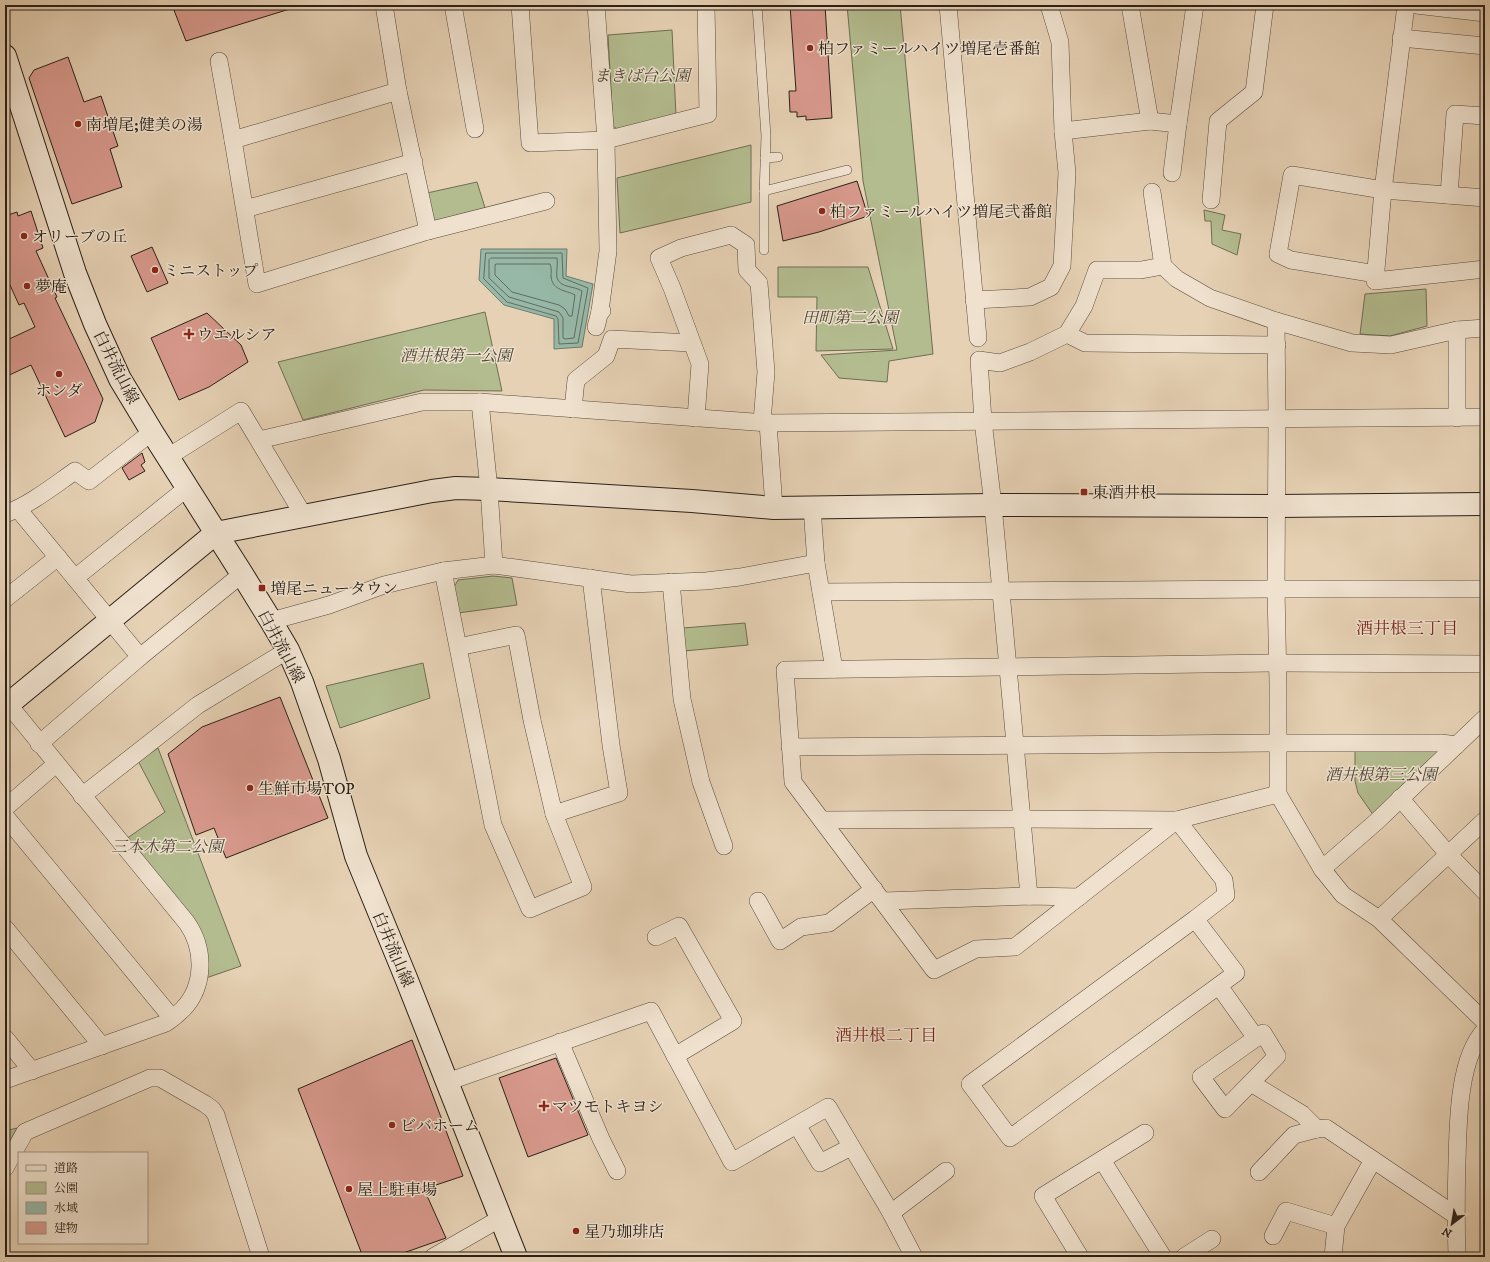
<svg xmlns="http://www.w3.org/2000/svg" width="1490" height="1262" font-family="'IM FELL DW Pica','Noto Serif JP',serif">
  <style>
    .green { fill: #b3bc8f; stroke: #6e6e54 }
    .water { fill: #97b8a7; stroke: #6b7b6e }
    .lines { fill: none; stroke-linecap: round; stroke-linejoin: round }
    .shore { stroke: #606c60; stroke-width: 1 }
    .building { fill: #d8998d; stroke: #2a2018 }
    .lane-casing { stroke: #594c3f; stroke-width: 10 }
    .street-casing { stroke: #594c3f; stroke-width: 18 }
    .secondary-casing { stroke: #2a2018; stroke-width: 24 }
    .lane { stroke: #efe1ce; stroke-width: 9 }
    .street { stroke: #efe1ce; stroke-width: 17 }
    .secondary { stroke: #efe1ce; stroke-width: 22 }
    .poi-dot { fill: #8f2418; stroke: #efe1ce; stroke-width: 1.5 }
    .labels { text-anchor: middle; stroke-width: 3; stroke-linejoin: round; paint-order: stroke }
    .poi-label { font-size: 16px; fill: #2a2018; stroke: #efe1ce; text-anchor: start }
    .park-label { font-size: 16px; font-style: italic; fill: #4c4736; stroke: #efe1ce }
    .street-label { font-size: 16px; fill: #2a2018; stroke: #efe1ce }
    .neighbourhood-label { font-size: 17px; fill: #7a1f14; stroke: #efe1ce }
  </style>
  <rect width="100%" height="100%" fill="#e6d1b4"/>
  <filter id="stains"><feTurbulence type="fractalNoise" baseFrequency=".005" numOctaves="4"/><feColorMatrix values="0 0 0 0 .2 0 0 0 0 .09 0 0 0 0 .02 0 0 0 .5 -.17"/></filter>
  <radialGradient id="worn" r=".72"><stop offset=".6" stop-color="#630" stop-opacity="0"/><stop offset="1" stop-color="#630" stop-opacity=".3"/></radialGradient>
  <g class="green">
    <polygon points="847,5 900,5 933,354 889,361 887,382 839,378 821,355 897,350 863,181"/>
    <polygon points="672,30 676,116 619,130 613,126 608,35"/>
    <polygon points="751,145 751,202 620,233 617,178"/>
    <polygon points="477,182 486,211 439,223 433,219 427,193"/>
    <polygon points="1204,210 1225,215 1222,230 1241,234 1237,255 1212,244 1211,221 1205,221"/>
    <polygon points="778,267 868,267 893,349 816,351 817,297 778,297"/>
    <polygon points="1426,289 1427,326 1390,336 1360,334 1365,294"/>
    <polygon points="485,312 502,391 424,390 303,420 278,362"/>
    <polygon points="493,576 512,578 517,605 458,613 454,587 458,580"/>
    <polygon points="745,623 748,645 684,651 683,628"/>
    <polygon points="423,663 430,698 340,728 326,686"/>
    <polygon points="1438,747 1441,754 1374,816 1358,793 1355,781 1355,748"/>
    <polygon points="158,748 241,966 206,978 207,965 126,839 165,812 137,759 148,751 152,752"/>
    <polygon points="17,1128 5,1150 5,1131"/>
  </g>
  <polygon class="water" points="481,249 567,249 566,276 593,284 582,347 554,349 554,319 504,305 479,280"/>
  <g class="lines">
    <g class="shore">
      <polygon points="486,253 562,253 563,278 588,288 578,343 559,344 558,319 556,316 507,302 484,279"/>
      <path d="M491 258H557C558 264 556 272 557 278 560 288 575 286 582 291L574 338 565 339 563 338V318L559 312 509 297 489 278V260Z"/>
      <path d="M497 264H550C552 268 551 272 551 277 553 291 566 290 575 295L572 316H569L565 309 559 305 512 292 495 275V265Z"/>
    </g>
  </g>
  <g class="building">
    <polygon points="172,5 293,5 293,8 186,41"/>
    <polygon points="790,5 825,5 832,118 806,120 806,116 797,117 797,112 790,112 789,91 796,91"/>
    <polygon points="68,57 84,102 101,96 118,146 110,149 122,187 72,204 29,78 34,70"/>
    <polygon points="857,181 868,216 819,232 783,241 777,206"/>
    <polygon points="31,211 43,248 36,251 57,297 55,298 103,399 95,422 65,437 31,365 5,377 5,341 35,327 24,303 19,305 5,274 5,216 17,212 18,216"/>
    <polygon points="152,247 168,283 147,292 131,256"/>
    <polygon points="207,313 241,345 248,362 209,387 179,400 151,338"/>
    <polygon points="142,453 145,462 141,465 145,471 129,480 122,468"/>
    <polygon points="280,697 328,818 226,858 214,828 196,835 168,754 202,727"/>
    <polygon points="412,1040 463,1176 424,1189 446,1238 392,1257 363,1257 298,1089"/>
    <polygon points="556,1058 588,1135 528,1157 499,1078"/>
  </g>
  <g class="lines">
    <g class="lane-casing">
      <g id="lane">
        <polyline points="757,5 766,136 764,196 764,250"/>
        <polyline points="765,158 778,157"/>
        <polyline points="764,191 847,170"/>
      </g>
    </g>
    <g class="street-casing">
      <g id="street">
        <polyline points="384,5 398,91 428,231"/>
        <polyline points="453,5 475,129"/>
        <polyline points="520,5 530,143 606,140 708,114 706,5"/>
        <polyline points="596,5 606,140 608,251 600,311"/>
        <polyline points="948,5 978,338"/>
        <polyline points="1130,5 1150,121"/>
        <polyline points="1406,5 1383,190 1375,281 1485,269"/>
        <polyline points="1416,5 1485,13"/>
        <polyline points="1401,38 1485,46"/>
        <polyline points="219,61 233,140"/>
        <polyline points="398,91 233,140 257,284 428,231 546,201"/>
        <polyline points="1063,131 1150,121 1178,124 1195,5"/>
        <polyline points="1172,173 1178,124"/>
        <polyline points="1152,192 1163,266 1177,279 1210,298 1276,321 1352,343 1391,345 1457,330 1485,328"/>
        <polyline points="1449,195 1455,114 1485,116"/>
        <polyline points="1211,200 1218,121 1254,92 1265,5"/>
        <polyline points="245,209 414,162"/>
        <polyline points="1376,274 1291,260 1278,254 1292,175 1383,190 1485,198"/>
        <polyline points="974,300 1030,297 1051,287 1062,266 1067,173 1063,131 1060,42 1049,5"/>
        <polyline points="1276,321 1277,419 1276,589 1278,684 1278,794 1322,869 1343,895 1379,919 1485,1022"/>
        <polyline points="596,327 600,311 602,311"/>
        <polyline points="1457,330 1457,418"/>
        <polyline points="1067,334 1084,306 1097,270 1141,270 1163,266"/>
        <polyline points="480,402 489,489 494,565"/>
        <polyline points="573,409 576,380 606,356 612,339 691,343"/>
        <polyline points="696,418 700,364 672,288 659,258 681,248 731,235 746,245 747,270 759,283 766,372 762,422"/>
        <polyline points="768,423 774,508"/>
        <polyline points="259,440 422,402 480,402 768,423 1485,417"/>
        <polyline points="168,457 241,411 304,516"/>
        <polyline points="812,507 816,563 834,669"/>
        <polyline points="18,509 140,657"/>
        <path d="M5 514C31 504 52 487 75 471L89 481 152 432"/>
        <polyline points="443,571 493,825 530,909 583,887 554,814 532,720 516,635 458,647"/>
        <polyline points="75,578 187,488"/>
        <polyline points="671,582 682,699 701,782 724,846"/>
        <polyline points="821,592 1276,589 1485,589"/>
        <polyline points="5,599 58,557"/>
        <polyline points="271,621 329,605 384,585 443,571 494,565 631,584 706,581 740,577 816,563"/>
        <polyline points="39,744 140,657 242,574"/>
        <polyline points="790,747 1278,743 1441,743 1457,745"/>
        <polyline points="1278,794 1177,820 1015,947 976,949 934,970 793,782 785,670 1278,663 1485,664"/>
        <polyline points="82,796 198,705 288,650"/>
        <polyline points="1400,798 1448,854 1485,892"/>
        <polyline points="5,808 56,764"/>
        <polyline points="554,814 619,793 611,745 591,578"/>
        <polyline points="5,816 172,1018"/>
        <polyline points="822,820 1022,819 1177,820 1224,880 1226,895 1195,919 970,1084 1010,1138 1236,973 1195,919"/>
        <polyline points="1322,869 1376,822 1485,718"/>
        <polyline points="1029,896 993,505 983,421 979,360 1000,363 1030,352 1067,334 1085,343 1277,345"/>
        <polyline points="758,901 780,941 801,927 829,923 874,889"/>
        <polyline points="884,901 1029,896 1079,897"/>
        <polyline points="1379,919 1485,820"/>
        <polyline points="5,928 102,1046"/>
        <polyline points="656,937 679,926 733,1021 675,1056"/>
        <polyline points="1219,986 1256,1038"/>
        <polygon points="1263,1033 1277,1056 1225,1109 1201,1077"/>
        <polyline points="5,1038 32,1071"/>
        <polyline points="560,1042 601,1139 617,1171"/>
        <path d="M5 1080 166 1023C172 1019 178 1014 183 1009 205 986 205 949 187 923L8 704"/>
        <polyline points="447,1082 651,1011 732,1162 828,1107 891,1213 914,1257"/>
        <polyline points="1251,1083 1302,1114 1317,1129 1326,1128 1455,1215"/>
        <polyline points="797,1125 820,1163 851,1147"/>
        <polyline points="1102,1160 1163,1257"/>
        <polyline points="5,1168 25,1132 150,1078 160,1078 205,1104 212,1109 216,1115 261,1257"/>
        <polyline points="1259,1172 1294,1135 1317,1129"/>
        <polyline points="891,1213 946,1171"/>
        <polyline points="1273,1236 1286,1211 1336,1226"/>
        <polyline points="433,1257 501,1218"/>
        <polyline points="1080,1257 1043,1196 1145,1133"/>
        <polyline points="1184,1257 1212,1239"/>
        <polyline points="1333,1257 1336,1226 1373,1160"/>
        <path d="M1457 1257C1456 1225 1456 1194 1457 1162 1458 1124 1458 1058 1485 1030"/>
      </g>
    </g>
    <g class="secondary-casing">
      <g id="secondary">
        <polyline points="5,56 75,273 95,324 120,379 152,432 242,574 271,621 288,650 302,682 329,759 356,856 406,978 516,1257"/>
        <polyline points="5,707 216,533 432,491 456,488 489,489 692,501 774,508 993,505 1277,506 1485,504"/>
      </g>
    </g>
    <use href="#lane" class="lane"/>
    <use href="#street" class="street"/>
    <use href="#secondary" class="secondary"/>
  </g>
  <g class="poi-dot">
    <circle cx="810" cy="48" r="4"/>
    <circle cx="78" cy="124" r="4"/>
    <circle cx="822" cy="211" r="4"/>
    <circle cx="24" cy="236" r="4"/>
    <circle cx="155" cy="270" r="4"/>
    <circle cx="27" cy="286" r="4"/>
    <path d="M187 328h4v4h4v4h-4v4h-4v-4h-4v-4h4z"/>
    <circle cx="59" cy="374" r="4"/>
    <rect x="1080" y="488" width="8" height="8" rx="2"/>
    <rect x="258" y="584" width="8" height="8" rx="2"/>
    <circle cx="250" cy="788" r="4"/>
    <path d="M542 1100h4v4h4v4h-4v4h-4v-4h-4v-4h4z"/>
    <circle cx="392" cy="1125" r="4"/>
    <circle cx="349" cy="1189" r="4"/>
    <circle cx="576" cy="1231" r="4"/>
  </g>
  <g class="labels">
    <g class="poi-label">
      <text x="818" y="54">柏ファミールハイツ増尾壱番館</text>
      <text x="86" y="130">南増尾;健美の湯</text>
      <text x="830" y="217">柏ファミールハイツ増尾弐番館</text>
      <text x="32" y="242">オリーブの丘</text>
      <text x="163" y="276">ミニストップ</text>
      <text x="35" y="292">夢庵</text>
      <text x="197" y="340">ウエルシア</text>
      <text x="59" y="396" text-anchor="middle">ホンダ</text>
      <text x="1092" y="498">東酒井根</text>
      <text x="270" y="594">増尾ニュータウン</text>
      <text x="258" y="794">生鮮市場TOP</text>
      <text x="552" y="1112">マツモトキヨシ</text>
      <text x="400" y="1131">ビバホーム</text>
      <text x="357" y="1195">屋上駐車場</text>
      <text x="584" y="1237">星乃珈琲店</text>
    </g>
    <g class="park-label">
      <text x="642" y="81">まきば台公園</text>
      <text x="850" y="323">田町第二公園</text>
      <text x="456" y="361">酒井根第一公園</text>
      <text x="1381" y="780">酒井根第三公園</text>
      <text x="167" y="852">三本木第二公園</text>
    </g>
    <g class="street-label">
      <text transform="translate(117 367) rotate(63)" y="6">白井流山線</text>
      <text transform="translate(282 646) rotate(62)" y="6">白井流山線</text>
      <text transform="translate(394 949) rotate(67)" y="6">白井流山線</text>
    </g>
    <g class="neighbourhood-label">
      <text x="1407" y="634">酒井根三丁目</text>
      <text x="886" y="1041">酒井根二丁目</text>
    </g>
  </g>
  <rect width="1490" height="1262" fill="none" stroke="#e6d1b4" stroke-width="20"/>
  <rect x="6" y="6" width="1478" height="1250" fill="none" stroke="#2a2018" stroke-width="2"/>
  <rect x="10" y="10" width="1470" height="1242" fill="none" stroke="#2a2018"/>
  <rect x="18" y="1152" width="130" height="92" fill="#efe1ce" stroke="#a09485"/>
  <rect x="26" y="1165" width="20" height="6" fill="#efe1ce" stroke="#a09485"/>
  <text x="54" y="1172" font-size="12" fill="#2a2018">道路</text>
  <rect x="26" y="1182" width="20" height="12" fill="#b3bc8f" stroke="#a09485"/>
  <text x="54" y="1192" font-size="12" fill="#2a2018">公園</text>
  <rect x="26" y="1202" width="20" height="12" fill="#97b8a7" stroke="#a09485"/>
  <text x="54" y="1212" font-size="12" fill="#2a2018">水域</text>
  <rect x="26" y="1222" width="20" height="12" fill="#d8998d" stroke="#a09485"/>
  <text x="54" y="1232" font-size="12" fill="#2a2018">建物</text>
  <g transform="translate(1452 1224) rotate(211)" stroke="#efe1ce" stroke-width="3" paint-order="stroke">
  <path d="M0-3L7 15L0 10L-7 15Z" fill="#2a2018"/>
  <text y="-6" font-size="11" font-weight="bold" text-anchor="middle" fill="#2a2018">N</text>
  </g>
  <rect width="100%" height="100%" filter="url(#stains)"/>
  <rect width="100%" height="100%" fill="url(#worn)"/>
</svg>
